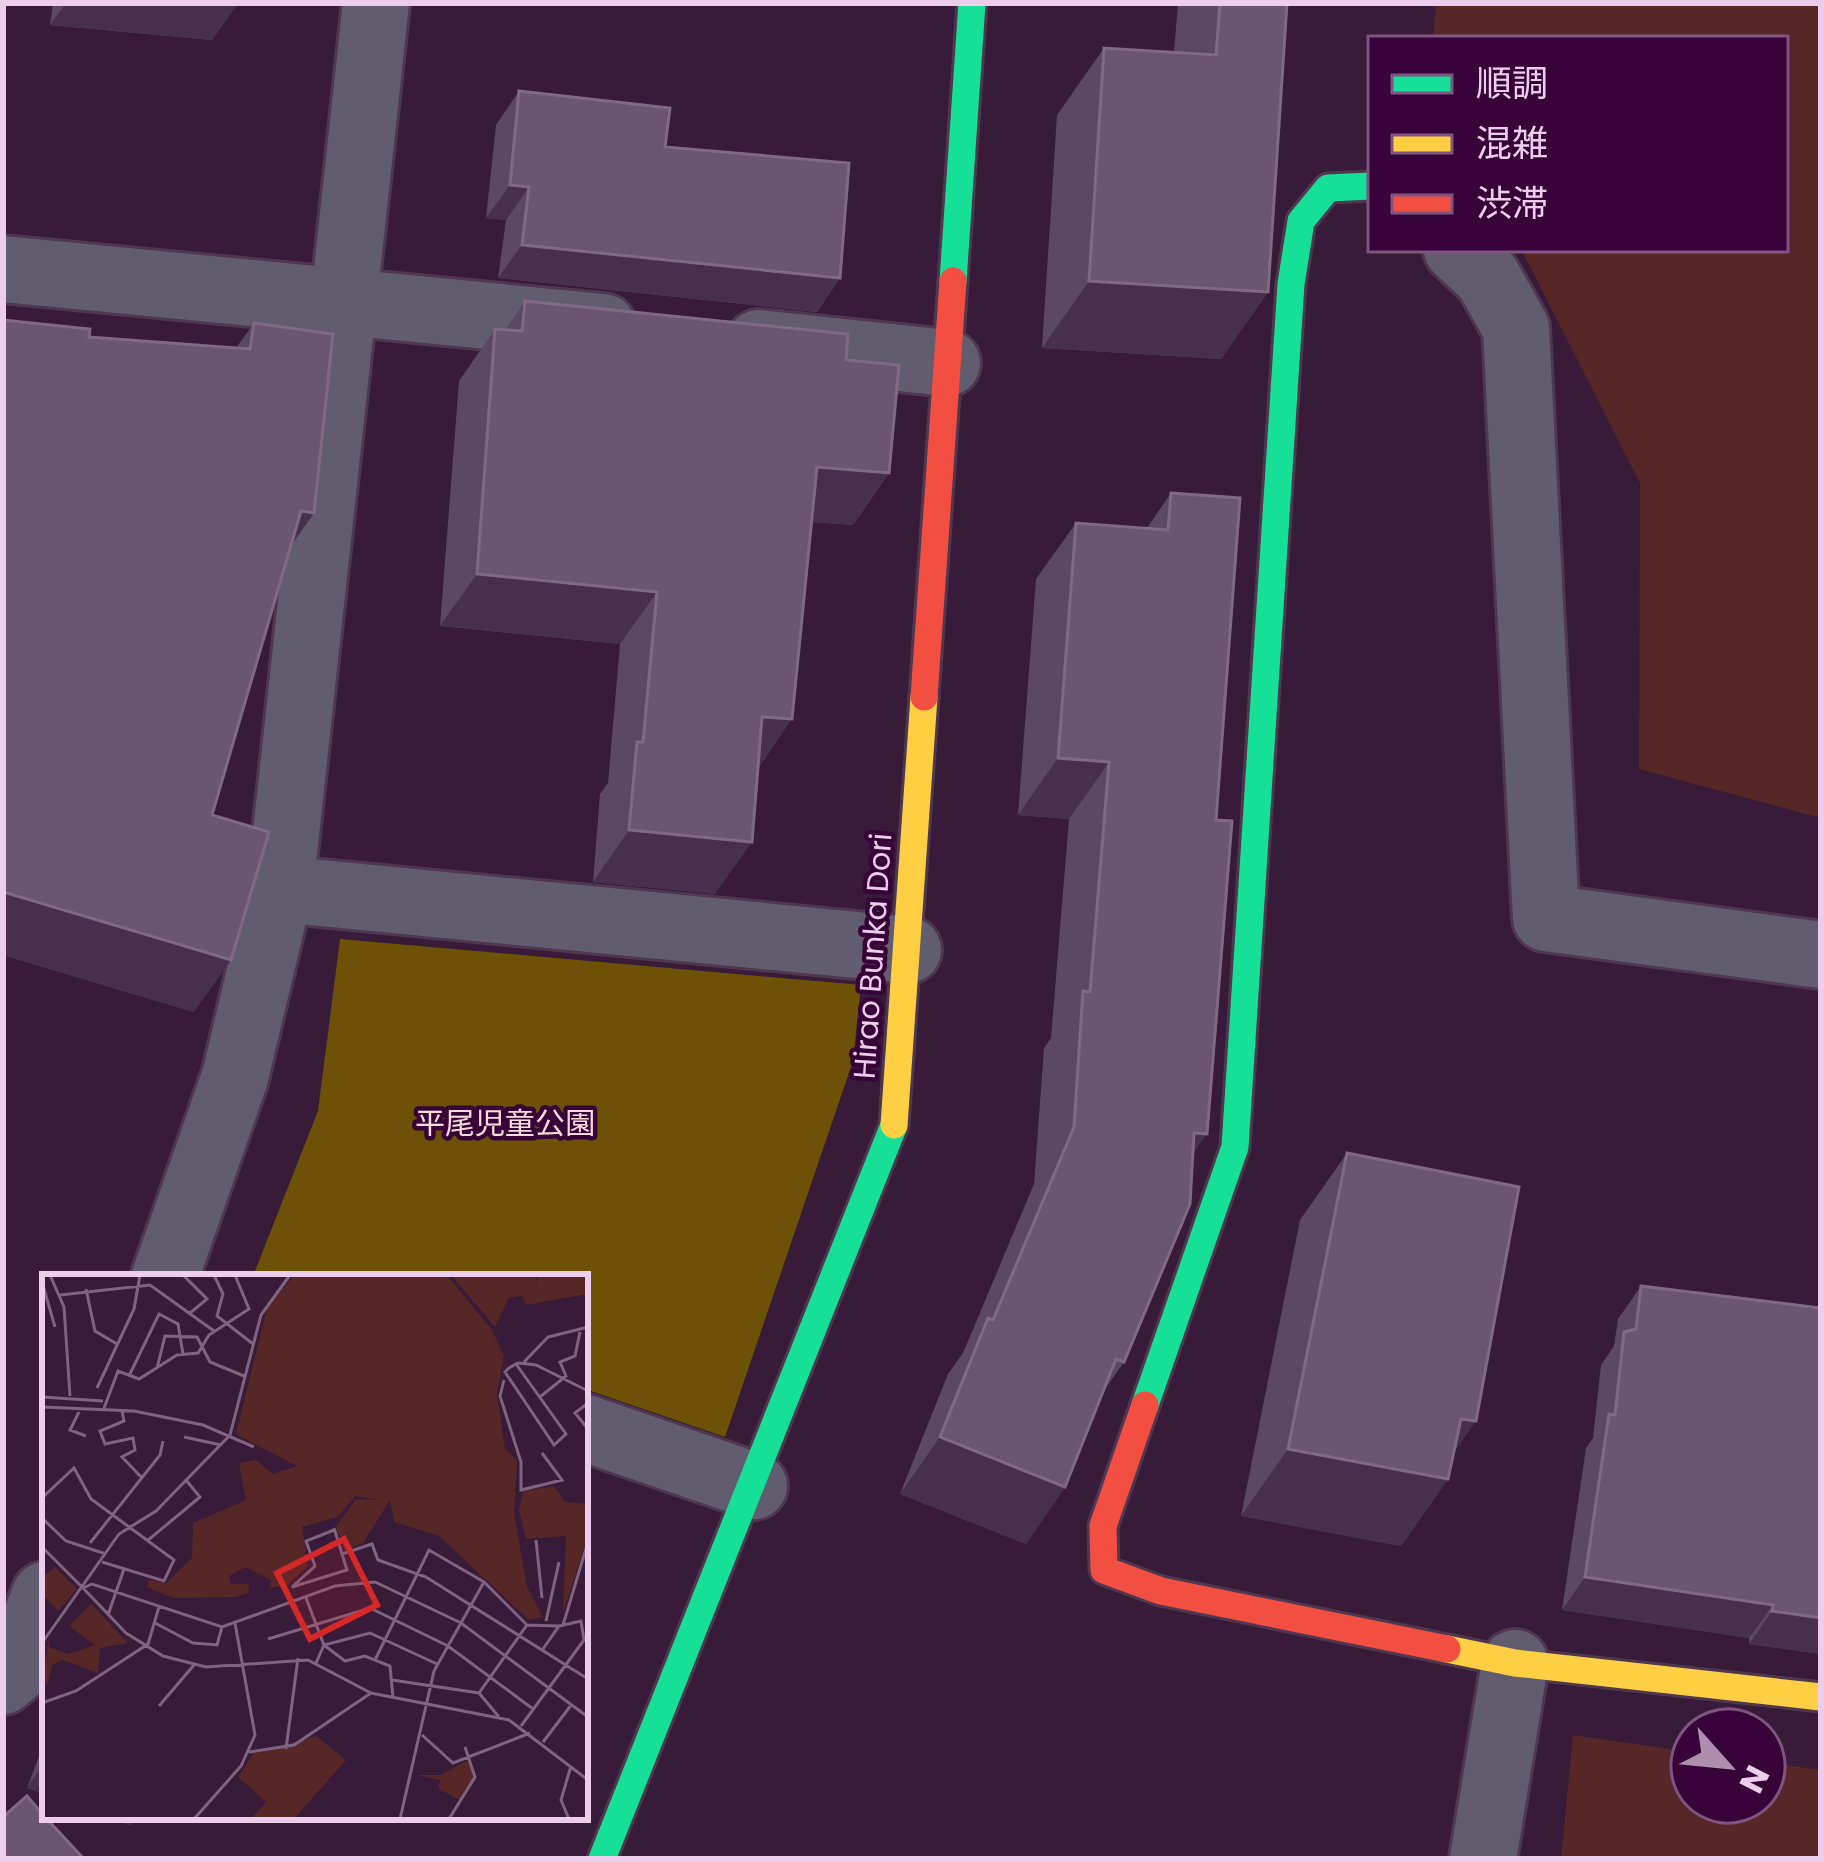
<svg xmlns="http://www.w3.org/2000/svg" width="1824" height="1862" font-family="Poppins,'Noto Sans JP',sans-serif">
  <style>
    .green { fill: #572627 }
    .water { fill: #6d5106 }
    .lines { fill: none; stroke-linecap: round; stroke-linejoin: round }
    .street-casing { stroke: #4e374f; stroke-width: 72 }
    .fast-casing { stroke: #4e374f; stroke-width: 33 }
    .slow-casing { stroke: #4e374f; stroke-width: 33 }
    .jam-casing { stroke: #4e374f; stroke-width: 33 }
    .street { stroke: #625d6e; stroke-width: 66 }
    .fast { stroke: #16e098; stroke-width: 27 }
    .slow { stroke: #ffcf43; stroke-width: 27 }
    .jam { stroke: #f24e42; stroke-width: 27 }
    .wall { fill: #5b4861 }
    .shaded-wall { fill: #46304b }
    .building { fill: #6b5670; stroke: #7f6984; stroke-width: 3 }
    .labels { text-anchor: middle; stroke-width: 9; stroke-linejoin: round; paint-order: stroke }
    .street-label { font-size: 30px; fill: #ecceec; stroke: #370339 }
    .park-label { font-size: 30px; fill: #f6dbd8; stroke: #370339 }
    .inset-road { fill: none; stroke: #7f6380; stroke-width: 3 }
    .view { fill: #d62828; fill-opacity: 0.15; stroke: #d62828; stroke-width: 6 }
    .inset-edge { fill: none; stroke: #ecceec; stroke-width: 6 }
  </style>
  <rect width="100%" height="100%" fill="#371b38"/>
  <g class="green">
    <polygon points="1436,3 1821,3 1821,818 1639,769 1640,483 1521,249 1785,249 1785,39 1433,39"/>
    <polygon points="1573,1735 1692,1752 1692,1802 1764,1802 1764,1762 1821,1770 1821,1859 1561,1859"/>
  </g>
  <polygon class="water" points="340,939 861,985 853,1061 725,1437 585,1389 585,1277 253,1276 318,1111"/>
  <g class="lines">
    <g class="street-casing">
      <g id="street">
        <polyline points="1457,249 1488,278 1516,328 1546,918 1821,955"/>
        <polyline points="3,269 603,327"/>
        <polyline points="759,343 947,363"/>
        <polyline points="280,889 908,950"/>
        <polyline points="165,1277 235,1077 280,889 376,3"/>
        <polyline points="585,1428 754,1486"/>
        <polyline points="3,1681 17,1669 45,1595"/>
        <polyline points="1483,1859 1515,1663"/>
      </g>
    </g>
    <g class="fast-casing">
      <g id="fast">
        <polyline points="953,281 972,3"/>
        <polyline points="1145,1405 1235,1147 1291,284 1301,221 1328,188 1371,186"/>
        <polyline points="602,1859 894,1125"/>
      </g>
    </g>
    <g class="slow-casing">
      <g id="slow">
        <polyline points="894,1125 924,697"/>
        <polyline points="1447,1649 1515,1663 1821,1697"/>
      </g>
    </g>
    <g class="jam-casing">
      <g id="jam">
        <polyline points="924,697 953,281"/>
        <polyline points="1145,1405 1103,1526 1104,1570 1161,1591 1447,1649"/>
      </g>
    </g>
    <use href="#street" class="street"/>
    <use href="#fast" class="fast"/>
    <use href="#slow" class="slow"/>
    <use href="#jam" class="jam"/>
  </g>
  <g class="wall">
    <polygon points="53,3 238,3 212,40 50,25"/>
    <polygon points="1178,3 1287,3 1268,292 1221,359 1042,348 1057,115 1104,48 1174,52"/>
    <polygon points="519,91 665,147 840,278 817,312 498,278 506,220 486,218 496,125"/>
    <polygon points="525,301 846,360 889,473 853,525 812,522 758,769 715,894 593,882 600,794 608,783 620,644 440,626 459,381 495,329 505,330"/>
    <polygon points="3,320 89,337 236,348 254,323 314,513 292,545 212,815 194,1012 3,955"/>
    <polygon points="1171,493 1216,820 1193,1154 1124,1362 1103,1392 1065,1487 1026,1544 900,1494 948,1374 963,1353 1034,1184 1044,1048 1051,1038 1069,819 1018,815 1036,579 1076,523 1147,528"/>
    <polygon points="1347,1153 1454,1454 1448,1479 1401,1546 1241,1516 1300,1220"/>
    <polygon points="1641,1286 1821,1654 1749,1644 1749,1638 1562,1610 1586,1448 1593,1438 1601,1365 1614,1346 1618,1319"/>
    <polygon points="45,1740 45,1794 27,1788"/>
  </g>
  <g class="shaded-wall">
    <polygon points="66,3 238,3 212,40 50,25"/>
    <polygon points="510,185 529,187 506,220 486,218"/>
    <polygon points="522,245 840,278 817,312 498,278"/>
    <polygon points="1089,281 1268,292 1221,359 1042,348"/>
    <polygon points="817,467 889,473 853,525 781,519"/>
    <polygon points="301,511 314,513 277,565"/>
    <polygon points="477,574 657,592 620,644 440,626"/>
    <polygon points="762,717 792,719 756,772"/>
    <polygon points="1058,758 1109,762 1069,819 1018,815"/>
    <polygon points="629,830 752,842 715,894 593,882"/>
    <polygon points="3,892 231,960 194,1012 3,955"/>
    <polygon points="1194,1133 1207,1134 1167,1191"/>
    <polygon points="1461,1419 1476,1421 1437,1477 1448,1479 1401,1546 1241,1516 1288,1449"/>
    <polygon points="940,1437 1065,1487 1026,1544 900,1494"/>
    <polygon points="1585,1577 1773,1605 1749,1638 1562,1610"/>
    <polygon points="1772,1611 1821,1618 1821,1654 1749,1644"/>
    <polygon points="45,1762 45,1794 27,1788"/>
    <polygon points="108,1817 138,1817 131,1826"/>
  </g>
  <g class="building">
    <polygon points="1220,3 1287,3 1268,292 1089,281 1104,48 1216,55"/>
    <polygon points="519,91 670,108 665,147 849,163 840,278 522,245 529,187 510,185"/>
    <polygon points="525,301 848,334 846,360 899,365 889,473 817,467 792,719 762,717 752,842 629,830 637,742 643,742 657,592 477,574 495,329 522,331"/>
    <polygon points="3,320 90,329 89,337 250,349 254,323 333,334 314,513 301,511 212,815 269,832 231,960 3,892"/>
    <polygon points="1171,493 1240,498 1216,820 1232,821 1207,1134 1194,1133 1190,1204 1124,1362 1116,1359 1065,1487 940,1437 988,1318 993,1320 1074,1127 1083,991 1090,992 1109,762 1058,758 1076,523 1168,530"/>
    <polygon points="1347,1153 1519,1187 1476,1421 1461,1419 1448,1479 1288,1449"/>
    <polygon points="1641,1286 1821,1308 1821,1618 1772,1611 1773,1605 1585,1577 1609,1414 1615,1415 1624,1332 1636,1329"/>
    <polygon points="27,1796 45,1817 84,1859 3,1859 3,1817"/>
  </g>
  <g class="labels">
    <g class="street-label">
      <text transform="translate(873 956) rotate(-86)" y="10">Hirao Bunka Dori</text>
    </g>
    <g class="park-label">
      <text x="505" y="1134">平尾児童公園</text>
    </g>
  </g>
  <g transform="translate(42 1274)">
    <rect width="546" height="546" fill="#371b38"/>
    <path d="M252 1H405L450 56 462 82 455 119 463 174 475 187 472 239 485 313 501 343 487 346 397 262 352 248 348 226 321 269 302 276 294 253 314 225 337 226 313 222 296 243 260 253 266 292 244 312 228 314 229 306 203 293 187 302 189 310H207L206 319 194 323 131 324 105 313 107 306 124 309 150 284 151 249 204 226 197 189 214 186 231 200 255 192 194 160 225 34ZM409 1H493L495 10V1H542L545 20 484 31 480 22 467 24 453 53ZM512 212 523 228 546 230V262L521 339 524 262 484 265 477 236 481 217ZM13 293 35 315 16 337 0 320V303ZM49 330 86 369 58 374 56 399 21 386 10 391 6 410 0 407 7 364V373L26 380 53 371 27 352ZM274 462 304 486 252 545H209L224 528 196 503 212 479ZM426 486 432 503 417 526 396 514 398 506 375 501H399Z" fill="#572627"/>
    <path class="inset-road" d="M8 1 22 33 28 122M141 1 165 25 147 40M172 1 181 20 175 42 211 70M0 8 13 53M44 15 53 57 75 70M18 21 108 11 172 57M482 88 506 63 546 53M474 90 524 160 512 171 463 98 467 94 474 90 477 89 494 91 546 117M115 94 123 62 155 63 168 88 202 102M87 102 117 40 136 50 141 80M462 106 458 122 479 188V216L520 206 500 179M55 114 92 35 98 1M0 123 61 127M498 123 524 102 518 88 533 82 538 58M546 129 533 139 546 155M0 133 92 137 161 151 212 173M61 137 76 97 97 105 135 81 156 79 167 61 207 35 193 1M80 137 82 147 58 157 63 170 91 164 93 176 80 183 100 204M37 138 28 156 44 162M142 163 179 171M0 224 32 194 49 225 132 286 122 307 60 288M0 244 24 267 64 280M292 254 305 296 250 313 273 292 264 267 292 256M494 266 500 324M105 267 158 223 143 205M48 269 118 181 121 167M0 273 41 314M300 280 330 270 336 286 384 303 546 405M41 314 84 359 121 382 164 393 266 386 329 419 467 446 546 506M41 314 50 310 180 353 293 312 333 308 419 349 546 443M264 324 282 371 303 387 323 382 348 392 351 423M66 341 82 295M504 347 517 288M113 349 151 369 175 371 180 353M521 351 546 268M226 365 328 334 406 372 491 435M0 369 77 260 114 237 188 161 219 41 248 1M333 386 387 276 442 308 485 351M274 389 282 371 328 359 395 390M350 406 437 419 457 443M437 419 485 351 517 352M0 429 34 417 106 370 117 333M117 432 152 391M479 452 542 366 539 347 517 352 501 375M380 461 411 489 488 459M501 468 530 430M244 475 256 384M207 478 252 471 329 419M152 545 199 492 213 461 193 349M358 545 392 397 442 308M407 545 433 503 423 473M527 545 519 526 529 492"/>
    <path class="view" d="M302 265 335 331 268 365 235 299Z"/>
    <rect width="546" height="546" class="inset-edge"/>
  </g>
  <rect width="1824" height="1862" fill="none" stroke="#ecceec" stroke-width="12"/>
  <rect x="1368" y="36" width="420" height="216" fill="#370339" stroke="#7f5481" stroke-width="3"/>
  <rect x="1392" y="75" width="60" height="18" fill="#16e098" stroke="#7f5481" stroke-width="3"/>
  <text x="1476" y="96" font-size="36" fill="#ecceec">順調</text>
  <rect x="1392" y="135" width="60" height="18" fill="#ffcf43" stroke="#7f5481" stroke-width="3"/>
  <text x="1476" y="156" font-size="36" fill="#ecceec">混雑</text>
  <rect x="1392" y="195" width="60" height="18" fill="#f24e42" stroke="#7f5481" stroke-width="3"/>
  <text x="1476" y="216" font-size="36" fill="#ecceec">渋滞</text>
  <g transform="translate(1728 1766) rotate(117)"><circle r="57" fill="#370339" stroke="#7f5481" stroke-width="3"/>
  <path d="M0-9L21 45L0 30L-21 45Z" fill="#ad8fad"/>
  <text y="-18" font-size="33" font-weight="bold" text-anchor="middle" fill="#ecceec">N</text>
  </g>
</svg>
